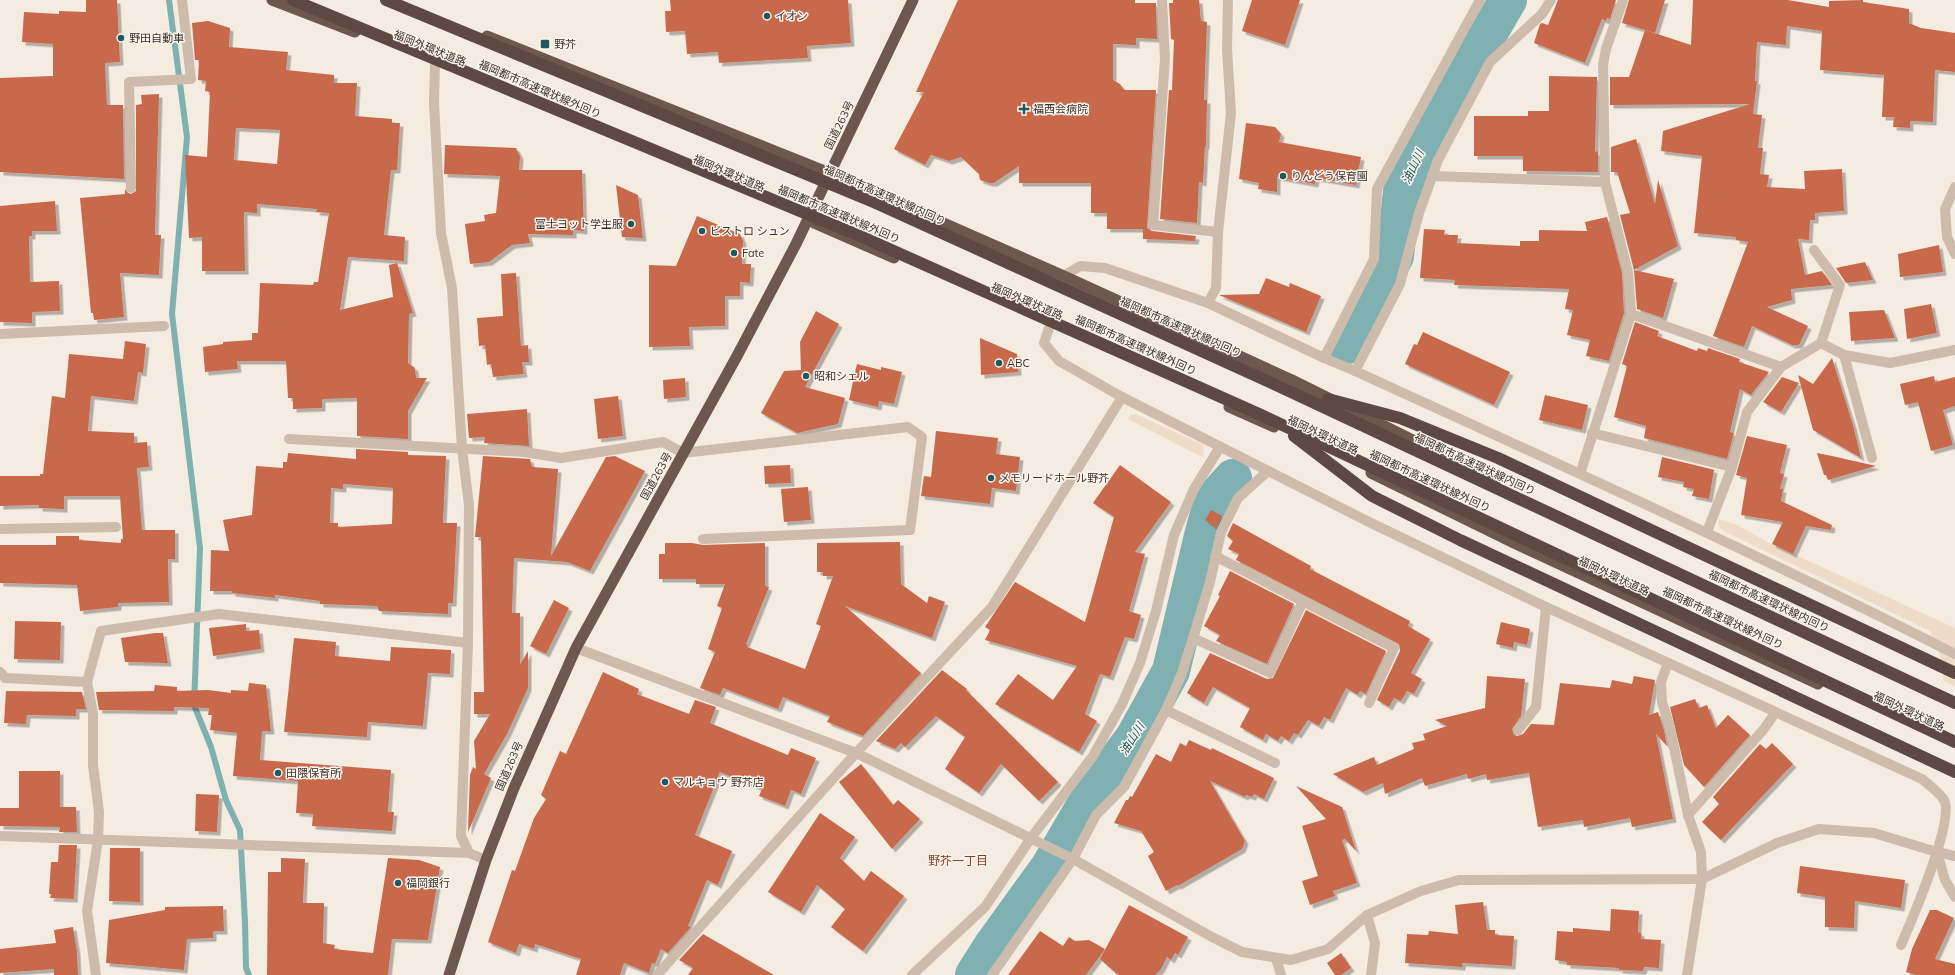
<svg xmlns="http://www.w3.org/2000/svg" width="1955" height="975" font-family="Mulish,'Noto Sans JP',sans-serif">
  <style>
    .plaza { fill: #ecdcc8 }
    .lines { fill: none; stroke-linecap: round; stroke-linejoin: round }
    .stream { stroke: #7fb0b2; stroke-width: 6 }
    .river { stroke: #7fb0b2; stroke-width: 38 }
    .building { fill: #c8694b; fill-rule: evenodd; filter: url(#shadow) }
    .minor { stroke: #cdbbac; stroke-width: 10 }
    .trunk { stroke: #6c584f; stroke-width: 11 }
    .motorway { stroke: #5c4a42; stroke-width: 12 }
    .motorway-bridge { stroke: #5c4a42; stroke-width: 12 }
    .poi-dot { fill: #1f5a5e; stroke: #fbf5ee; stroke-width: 1.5 }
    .labels { text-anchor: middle; stroke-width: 3; stroke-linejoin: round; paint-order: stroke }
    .poi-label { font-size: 11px; fill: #3b302b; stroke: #fbf5ee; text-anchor: start }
    .street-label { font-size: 11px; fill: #3b302b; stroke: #fbf5ee }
    .water-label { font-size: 12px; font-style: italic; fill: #1f5a5e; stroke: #fbf5ee }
    .neighbourhood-label { font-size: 12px; fill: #8c3b22; stroke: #fbf5ee }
  </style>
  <defs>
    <filter id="shadow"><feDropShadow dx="3.5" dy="3.5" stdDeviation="0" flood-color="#0004"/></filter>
  </defs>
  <rect width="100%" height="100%" fill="#f4ebe1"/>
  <g class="plaza">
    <polygon points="1136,414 1203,445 1204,452 1202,457 1128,419 1130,415"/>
    <polygon points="1231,459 1243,463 1247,468 1246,479 1219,465 1223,461"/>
    <polygon points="1719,519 1737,525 1767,542 1955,628 1955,686 1944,681 1939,652 1930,631 1726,532 1719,527 1718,522"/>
  </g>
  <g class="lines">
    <polyline class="stream" points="169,0 187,137 172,314 200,548 194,705 211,747 226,800 240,830 245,922 246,968 249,975"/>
    <g class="river">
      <polyline points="1347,345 1395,256 1402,191 1424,144 1508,0"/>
      <polyline points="974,975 993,945 1050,866 1093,792 1134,738 1171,671 1204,532 1213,500 1233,478"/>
    </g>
  </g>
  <g class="building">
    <polygon points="86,0 117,0 120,62 105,63 107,105 123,105 124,179 0,172 0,78 53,76 53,44 22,42 24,12 59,14 59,11 86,12"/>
    <polygon points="670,0 848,0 851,43 807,46 808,58 719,63 718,52 687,54 685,31 666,32 665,11 671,11"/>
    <polygon points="958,0 1135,0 1135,3 1156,3 1157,39 1136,38 1136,45 1113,44 1113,80 1120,84 1124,90 1156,90 1147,228 1152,231 1196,236 1195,241 1143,239 1143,229 1107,229 1107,213 1091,213 1091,183 1019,183 1019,166 994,183 989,183 980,180 979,174 961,157 949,161 931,155 925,165 894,149 924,92 916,92"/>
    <polygon points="1173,0 1199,0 1201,21 1207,22 1204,100 1207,100 1206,146 1205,146 1203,183 1199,182 1197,223 1160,219 1169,90 1172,90 1174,40 1171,39 1169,3 1173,3"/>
    <polygon points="1252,0 1300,0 1285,45 1242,31"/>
    <polygon points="1558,0 1616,0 1610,19 1607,18 1606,21 1602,19 1585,63 1534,43 1540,24 1542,23 1548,25"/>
    <polygon points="1629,0 1665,0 1655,33 1622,23"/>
    <polygon points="1693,0 1788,0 1829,7 1829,1 1863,0 1863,2 1909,9 1909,23 1921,28 1955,33 1955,72 1935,70 1933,122 1910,121 1910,128 1893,127 1894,117 1882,117 1884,75 1820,70 1822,31 1787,26 1786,45 1757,42 1755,81 1757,81 1753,114 1762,115 1758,148 1763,148 1760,174 1769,175 1767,187 1805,189 1804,171 1842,169 1844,211 1815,213 1815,220 1810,220 1809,240 1798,239 1805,275 1822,271 1832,285 1791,289 1792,300 1767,307 1808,326 1799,345 1792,345 1752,326 1744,347 1713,336 1748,242 1736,240 1736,237 1694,233 1702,156 1661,151 1663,131 1750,104 1610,105 1610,77 1629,77 1645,30 1691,45"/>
    <path d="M208 21 230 28 229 47 288 52 286 70 334 75V83H357L355 116 392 119V123H400L397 170H391L384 235 405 237 404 261 348 257 340 310 393 297 389 265 397 263 413 313 409 314 408 363 415 368 416 378H427L408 411V439L357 436V398L322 399V408L293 409V398H288L286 361H237L238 369 205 372 203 347 223 344V342L252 340V333H258L260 283 313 285 314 282H318L329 213 316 212 317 209 257 204V213L244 212 245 271H202V237L189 238 185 155 207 157 210 92 205 91 206 81 198 80 199 60H195L192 23ZM236 128 280 130 277 164 234 160Z"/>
    <polygon points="1549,76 1597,77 1595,152 1598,151 1598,172 1523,171 1523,156 1474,156 1474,116 1528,116 1528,111 1549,111"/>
    <polygon points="159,94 155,235 161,235 159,275 120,273 124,317 94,320 93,313 91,313 80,198 125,194 125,189 128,193 131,194 136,191 136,105 142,104 141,95"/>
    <polygon points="1246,123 1275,127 1281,134 1279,142 1361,157 1356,185 1316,178 1315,184 1277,177 1277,192 1258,189 1259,183 1239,179"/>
    <polygon points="1636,139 1655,204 1658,180 1678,246 1634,270 1620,215 1630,213 1617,172 1611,172 1611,147"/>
    <polygon points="445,145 516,148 520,156 519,170 582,170 584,231 573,230 573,235 528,234 530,243 512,245 489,262 470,264 465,224 485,221 484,215 496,213 500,176 444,174"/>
    <polygon points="616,185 638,195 643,238 622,237"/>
    <polygon points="55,201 57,231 32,231 32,236 29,236 30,282 59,281 60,311 32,312 32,323 0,322 0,206"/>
    <polygon points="697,216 740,234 743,241 742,264 751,264 750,283 740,282 740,296 725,296 725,326 689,327 690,346 649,347 649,265 676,266"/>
    <polygon points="1607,217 1622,273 1624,313 1609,361 1586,356 1590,340 1567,335 1573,310 1565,309 1569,289 1454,285 1455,280 1420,278 1424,229 1445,230 1444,235 1458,235 1457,243 1520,246 1520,241 1539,241 1539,230 1587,231 1585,222"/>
    <polygon points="1939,245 1943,272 1900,277 1898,254"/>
    <polygon points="1865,262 1873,280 1846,283 1836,268"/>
    <polygon points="1634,270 1674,279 1663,318 1637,309"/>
    <polygon points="516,273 521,346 528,345 529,362 522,362 524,374 493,377 491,364 487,365 485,345 479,346 477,318 503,316 501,274"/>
    <polygon points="1266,278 1289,287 1290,283 1321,296 1306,332 1219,295 1259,294"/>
    <polygon points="1931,304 1937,333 1907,339 1904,309"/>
    <polygon points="1884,310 1895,338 1851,341 1849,312"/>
    <polygon points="816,311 839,324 805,387 845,398 838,424 797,433 761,413 784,371 801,370 800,342"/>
    <polygon points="1635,322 1659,331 1657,336 1697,351 1698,348 1707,351 1708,348 1740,359 1739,362 1769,372 1751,395 1740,389 1730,432 1734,433 1727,459 1644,438 1646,426 1614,417 1627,366 1622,364"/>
    <polygon points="1423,332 1510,372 1494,405 1405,364 1414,344 1417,345"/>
    <polygon points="980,338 1017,354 1018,372 981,375"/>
    <polygon points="125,341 146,344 143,373 138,372 134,401 91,396 88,431 134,433 134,443 147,442 149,467 137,468 142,530 175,530 175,559 168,559 169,602 118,603 118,607 80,611 77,585 0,583 0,545 56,545 56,536 79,536 79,540 121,543 121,539 123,539 120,496 64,496 64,509 39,508 39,505 0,506 0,476 40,476 40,474 43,474 52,396 65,398 69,354 123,359"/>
    <polygon points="1832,358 1853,425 1861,458 1813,430 1798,375 1813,384"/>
    <polygon points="857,364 881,370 881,367 902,372 894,404 879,401 878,407 849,400"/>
    <polygon points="1934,376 1935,382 1955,377 1955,406 1943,410 1953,445 1931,451 1918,402 1905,405 1900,384"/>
    <polygon points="1782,377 1799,383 1781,412 1763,402"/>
    <polygon points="685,378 686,397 664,399 663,380"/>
    <polygon points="1545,395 1588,405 1582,430 1539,420"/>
    <polygon points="618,396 623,436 598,439 594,399"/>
    <polygon points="527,409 529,446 484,443 485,437 469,438 467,414"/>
    <polygon points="936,431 998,438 996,454 1020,457 1016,491 992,488 990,504 921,496 924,476 931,477"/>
    <polygon points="1747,436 1787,445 1780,473 1784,474 1780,489 1783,489 1781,501 1832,525 1831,530 1806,526 1793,554 1772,544 1783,522 1741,515 1747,478 1736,475"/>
    <path d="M356 449 408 452V455L446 456 443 523H457L453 603H448V614L379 611 377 606 320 604V601L275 595V598L232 593V591H210L211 550 229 551 223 520 252 515 256 466 283 468V462H287L288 453 356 459ZM343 484 393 488 392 524 338 527V523H330L331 488 343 489Z"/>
    <polygon points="1817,453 1832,456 1876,466 1828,480 1826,475 1824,475"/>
    <polygon points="483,456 530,459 532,467 558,469 551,556 606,457 615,456 645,471 590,571 567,562 514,558 512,613 520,613 520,665 528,651 528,688 507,734 484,774 491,778 468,832 470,775 473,767 476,769 474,741 490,714 474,714 474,692 484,692 481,537 475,537"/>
    <polygon points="1662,457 1723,472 1714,470 1709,499 1692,496 1694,489 1683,487 1684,482 1658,477"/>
    <polygon points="790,465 791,483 765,484 764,466"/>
    <polygon points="1120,465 1171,502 1135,552 1145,554 1129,611 1141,615 1134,639 1125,637 1110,677 1100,674 1085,714 1097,721 1079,752 995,704 1018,674 1053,700 1077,666 985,640 990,630 985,627 1015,582 1085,622 1114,517 1093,503"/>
    <polygon points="808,487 811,520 784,522 781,489"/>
    <polygon points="1211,510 1222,516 1216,528 1205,520"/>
    <polygon points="1233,523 1311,566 1310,569 1410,621 1408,626 1430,639 1411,673 1422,679 1414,694 1407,691 1401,701 1394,698 1389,707 1377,700 1400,651 1399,644 1236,560 1239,554 1228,549 1233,541 1227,536"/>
    <polygon points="900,542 901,584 927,603 929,596 945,602 932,638 845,606 921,673 863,736 827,722 830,716 783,697 778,709 723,688 720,695 700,688 715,652 708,649 722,608 717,606 725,584 696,584 696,579 659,579 659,554 665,554 665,543 692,543 703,545 765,543 765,586 769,587 746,644 748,645 747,647 805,669 821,626 816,624 833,576 823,576 823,572 817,572 817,543"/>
    <polygon points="1230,571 1294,604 1267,664 1216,641 1220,635 1204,626 1220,596 1218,595"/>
    <polygon points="554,600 569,608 546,654 530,646"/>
    <polygon points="1306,610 1386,651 1366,694 1360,691 1358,695 1346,688 1330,720 1324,717 1319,726 1308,720 1298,735 1294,733 1289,741 1281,736 1278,741 1266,734 1263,740 1240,727 1250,708 1213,687 1204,703 1187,693 1210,653 1267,679 1273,678"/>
    <polygon points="15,621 61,622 60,660 14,659"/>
    <polygon points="1501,622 1530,629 1527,645 1514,642 1513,648 1496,644"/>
    <polygon points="246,624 246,631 259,630 261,649 213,656 209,628"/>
    <polygon points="155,633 163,633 168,663 125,662 121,638"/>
    <polygon points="294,638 336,642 335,656 390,661 391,647 451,650 450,674 428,673 423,726 368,722 367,737 284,732"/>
    <polygon points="942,670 967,689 966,690 1058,782 1039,801 1001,764 979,793 945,769 965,737 936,716 905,747 901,743 895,749 876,741"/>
    <polygon points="603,672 639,689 637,694 689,714 695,700 716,707 710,723 788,755 791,748 816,758 801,794 791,790 785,806 759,796 762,789 720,772 695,835 732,851 718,885 707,880 688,926 691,927 668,953 661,949 655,964 652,963 649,973 624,963 620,975 576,975 581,959 535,944 534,949 519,944 516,953 488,942 512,870 515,871 534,818 546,799 541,795 548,779 560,751 566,754"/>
    <polygon points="1487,676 1525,679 1521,716 1512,729 1514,735 1517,736 1523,734 1531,724 1554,725 1560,683 1610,688 1612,680 1632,684 1634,676 1655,680 1649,715 1658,712 1664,730 1667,746 1656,734 1673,819 1632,827 1630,818 1584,827 1583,820 1538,827 1529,773 1487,780 1486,774 1468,779 1467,774 1425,786 1422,778 1385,794 1383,783 1363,792 1333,774 1374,757 1377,765 1414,749 1412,743 1425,740 1423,734 1447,726 1435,720 1485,708"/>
    <polygon points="249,683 266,685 271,731 262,731 260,760 391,770 388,812 394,812 392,831 312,826 313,814 296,813 298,781 233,776 237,733 210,730 212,715 208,715 209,708 174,707 174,711 99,710 96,692 154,691 155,685 177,687 177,691 208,690 231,693 231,690 248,691"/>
    <polygon points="6,691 82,692 86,709 76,709 76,716 27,715 26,724 4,723"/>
    <polygon points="1695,699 1699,708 1707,705 1716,728 1728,715 1750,735 1704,787 1684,765 1670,707"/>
    <polygon points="1189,740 1211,750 1212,748 1274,778 1264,799 1254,794 1252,797 1246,795 1245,797 1210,781 1245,841 1242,849 1178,886 1177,885 1166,891 1148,856 1154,852 1141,831 1114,823 1126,800 1128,800 1130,796 1132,797 1156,754 1171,762 1180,743 1186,746"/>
    <polygon points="1772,743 1793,764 1721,840 1702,822 1719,804 1713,797 1760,744 1766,749"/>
    <polygon points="861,764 893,805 898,800 920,819 892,849 839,782"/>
    <polygon points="19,771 60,771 60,807 76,807 77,832 59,832 60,827 0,826 0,808 19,808"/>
    <polygon points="1296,786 1342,807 1356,851 1345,839 1342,840 1357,883 1333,891 1335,896 1310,905 1302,881 1318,876 1302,826 1326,819"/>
    <polygon points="196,794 219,795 217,832 195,831"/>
    <polygon points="820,813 855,837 840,858 864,881 871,871 904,896 863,951 831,927 845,909 817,885 801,912 768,892"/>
    <polygon points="59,845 77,845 74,899 50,898 51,894 49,894 51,862 58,862"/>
    <polygon points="110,848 140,848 140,902 109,901"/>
    <polygon points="281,858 305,859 303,903 324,903 323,943 335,945 334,949 373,953 388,858 419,860 440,867 428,940 392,939 388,975 267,975 268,872 281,872"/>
    <polygon points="1800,866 1905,880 1901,908 1855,901 1854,928 1825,927 1825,897 1797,893"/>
    <polygon points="1483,902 1487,930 1495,930 1495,935 1514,936 1512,966 1462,963 1462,967 1405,963 1407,934 1428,935 1429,931 1458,934 1455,905"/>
    <polygon points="1129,905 1188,937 1178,955 1175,953 1171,960 1167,957 1161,969 1155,975 1118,975 1100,959"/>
    <polygon points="223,906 224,931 213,931 213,938 187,939 184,970 106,963 109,920 165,910 165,907"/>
    <polygon points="1611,909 1639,911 1638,932 1641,933 1641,939 1661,940 1659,968 1644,967 1643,971 1619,970 1619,968 1567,965 1567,962 1555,960 1557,931 1573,932 1573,928 1610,931"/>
    <polygon points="1930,910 1937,910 1954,918 1935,959 1955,964 1955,975 1916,975 1906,972 1912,949"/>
    <polygon points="73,927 77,952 78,975 54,975 54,969 0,973 0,949 56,943 54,930"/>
    <polygon points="1040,931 1063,946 1069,937 1075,941 1089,940 1105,949 1086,975 1008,975"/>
    <polygon points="703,934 774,975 688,975 693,968 679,960"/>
    <polygon points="1341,953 1351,968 1341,975 1335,975 1327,963"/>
  </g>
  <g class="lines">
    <g class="minor">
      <polyline points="1162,0 1165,59 1153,225 1218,232"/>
      <polyline points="435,62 434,103 441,233 452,288 462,449 469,505 468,643 461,836 469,853 486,860"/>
      <polyline points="1432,176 1605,182"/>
      <polyline points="1955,187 1945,209 1947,237 1955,254"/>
      <polyline points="131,188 129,82 191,79 182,0"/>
      <path d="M1064 276 1080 266 1105 268 1208 303 1324 358 1355 371C1556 463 1758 554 1955 654"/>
      <polyline points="1208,303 1216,288 1218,232 1231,113 1227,49 1228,0"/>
      <polyline points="1631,314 1781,367"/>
      <path d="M1050 325 1044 343 1059 361 1122 397 1371 523 1546 607 1922 779C1929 785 1939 792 1944 800 1955 820 1911 922 1901 945"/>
      <polyline points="0,334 164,326"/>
      <polyline points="1821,343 1844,355 1890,363 1955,350"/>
      <polyline points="1844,355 1872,458"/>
      <polyline points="1324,358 1374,259 1377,189 1480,0"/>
      <polyline points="1355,371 1400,284 1419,213 1438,160 1490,62 1542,14 1551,0"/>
      <polyline points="1592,433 1732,467"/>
      <polyline points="289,439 525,452 561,458 663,442 683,453 908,427 922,437 910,530 703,539"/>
      <polyline points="1580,474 1631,314 1628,272 1605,182 1603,65 1606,49 1623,0"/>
      <polyline points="0,529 116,527"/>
      <polyline points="1707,532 1732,467 1747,412 1781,367 1821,343 1840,285 1814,250"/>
      <polyline points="1215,556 1394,648 1369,703"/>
      <polyline points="1193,638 1270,673 1303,601"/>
      <polyline points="576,648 856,753 1073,859 1212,937 1242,952 1291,960 1328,949 1367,915 1421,891 1459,880 1702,879 1777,843 1819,829 1874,833 1937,852 1955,856"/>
      <polyline points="1668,663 1661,682 1662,702 1670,728 1688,815 1701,852 1702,879 1687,975"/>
      <polyline points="0,672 5,678 87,682 101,631 219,614 468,643"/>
      <polyline points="87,682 93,714 93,765 99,812 98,840 87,911 96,975"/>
      <polyline points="1166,710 1275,763"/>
      <polyline points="1518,730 1536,707 1546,607"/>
      <polyline points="1688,815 1764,729 1775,713"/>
      <polyline points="0,836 469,853"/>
      <polyline points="1937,852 1945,880 1955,897"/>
      <polyline points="1367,915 1375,943 1371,975"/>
      <polyline points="1276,958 1281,975"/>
      <polyline points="657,975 856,753 992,607 1122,397"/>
      <polyline points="912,975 985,907 1031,838 1093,756 1122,704 1140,663 1156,611 1174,535 1194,489 1220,447"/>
      <polyline points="992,975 1073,859 1096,815 1124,787 1166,710 1182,673 1193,638 1210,582 1221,532 1238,498 1268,471"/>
    </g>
    <g class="trunk">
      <polyline points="272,0 355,32"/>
      <polyline points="487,36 830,173 1064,276 1292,380 1495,481"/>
      <polyline points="814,223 894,258"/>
      <polyline points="1229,407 1274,427"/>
      <polyline points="1371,473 1514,543 1818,684"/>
      <polyline points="449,975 486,860 514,788 576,648 737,356 796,244 913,0"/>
    </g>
    <g class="motorway">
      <polyline points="876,203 1272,383 1955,703"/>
      <polyline points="860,236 1259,414 1955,742"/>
      <polyline points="1328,399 1400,418 1498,458 1955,673"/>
      <polyline points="1294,436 1372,496 1460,540 1955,772"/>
    </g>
    <g class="motorway-bridge">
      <polyline points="293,0 860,236"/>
      <polyline points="386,0 876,203"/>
    </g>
  </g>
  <g class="poi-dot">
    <circle cx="767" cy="16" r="4"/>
    <circle cx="121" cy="38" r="4"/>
    <rect x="540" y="39" width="10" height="10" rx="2"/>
    <path d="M1022 103h4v4h4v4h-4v4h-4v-4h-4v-4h4z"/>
    <circle cx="1283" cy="176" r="4"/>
    <circle cx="631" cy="224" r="4"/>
    <circle cx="702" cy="231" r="4"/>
    <circle cx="734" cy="253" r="4"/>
    <circle cx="999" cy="363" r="4"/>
    <circle cx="806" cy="376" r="4"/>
    <circle cx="991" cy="478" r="4"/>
    <circle cx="278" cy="773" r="4"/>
    <circle cx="665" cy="782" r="4"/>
    <circle cx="398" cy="883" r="4"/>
  </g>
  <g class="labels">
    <g class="poi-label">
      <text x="775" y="20">イオン</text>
      <text x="129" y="42">野田自動車</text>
      <text x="554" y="48">野芥</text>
      <text x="1033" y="113">福西会病院</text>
      <text x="1291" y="180">りんどう保育園</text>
      <text x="623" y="228" text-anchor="end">富士ヨット学生服</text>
      <text x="710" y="235">ビストロ シュン</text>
      <text x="742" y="257">Fate</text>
      <text x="1007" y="367">ABC</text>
      <text x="814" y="380">昭和シェル</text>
      <text x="999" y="482">メモリードホール野芥</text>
      <text x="286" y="777">田隈保育所</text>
      <text x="673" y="786">マルキョウ 野芥店</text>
      <text x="406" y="887">福岡銀行</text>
    </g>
    <g class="street-label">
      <text transform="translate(430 48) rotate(22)" y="4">福岡外環状道路</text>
      <text transform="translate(540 89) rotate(23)" y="4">福岡都市高速環状線外回り</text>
      <text transform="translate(839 125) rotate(-64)" y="4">国道263号</text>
      <text transform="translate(729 173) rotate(23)" y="4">福岡外環状道路</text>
      <text transform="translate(885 195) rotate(24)" y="4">福岡都市高速環状線内回り</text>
      <text transform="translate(839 214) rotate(23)" y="4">福岡都市高速環状線外回り</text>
      <text transform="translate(1027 301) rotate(23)" y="4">福岡外環状道路</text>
      <text transform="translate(1181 327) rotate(24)" y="4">福岡都市高速環状線内回り</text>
      <text transform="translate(1136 345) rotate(24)" y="4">福岡都市高速環状線外回り</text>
      <text transform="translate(1323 435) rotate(25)" y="4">福岡外環状道路</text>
      <text transform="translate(1475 464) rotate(25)" y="4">福岡都市高速環状線内回り</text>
      <text transform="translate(656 476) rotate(-61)" y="4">国道263号</text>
      <text transform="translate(1430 481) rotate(25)" y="4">福岡都市高速環状線外回り</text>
      <text transform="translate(1614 576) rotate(25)" y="4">福岡外環状道路</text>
      <text transform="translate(1769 601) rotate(25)" y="4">福岡都市高速環状線内回り</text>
      <text transform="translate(1723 618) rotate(25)" y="4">福岡都市高速環状線外回り</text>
      <text transform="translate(1909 711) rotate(25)" y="4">福岡外環状道路</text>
      <text transform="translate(509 766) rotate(-67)" y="4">国道263号</text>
    </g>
    <g class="water-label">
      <text transform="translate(1413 167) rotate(-65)" y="4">油山川</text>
      <text transform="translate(1132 739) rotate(-57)" y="4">油山川</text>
    </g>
    <g class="neighbourhood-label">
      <text x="958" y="865">野芥一丁目</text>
    </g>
  </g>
</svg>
